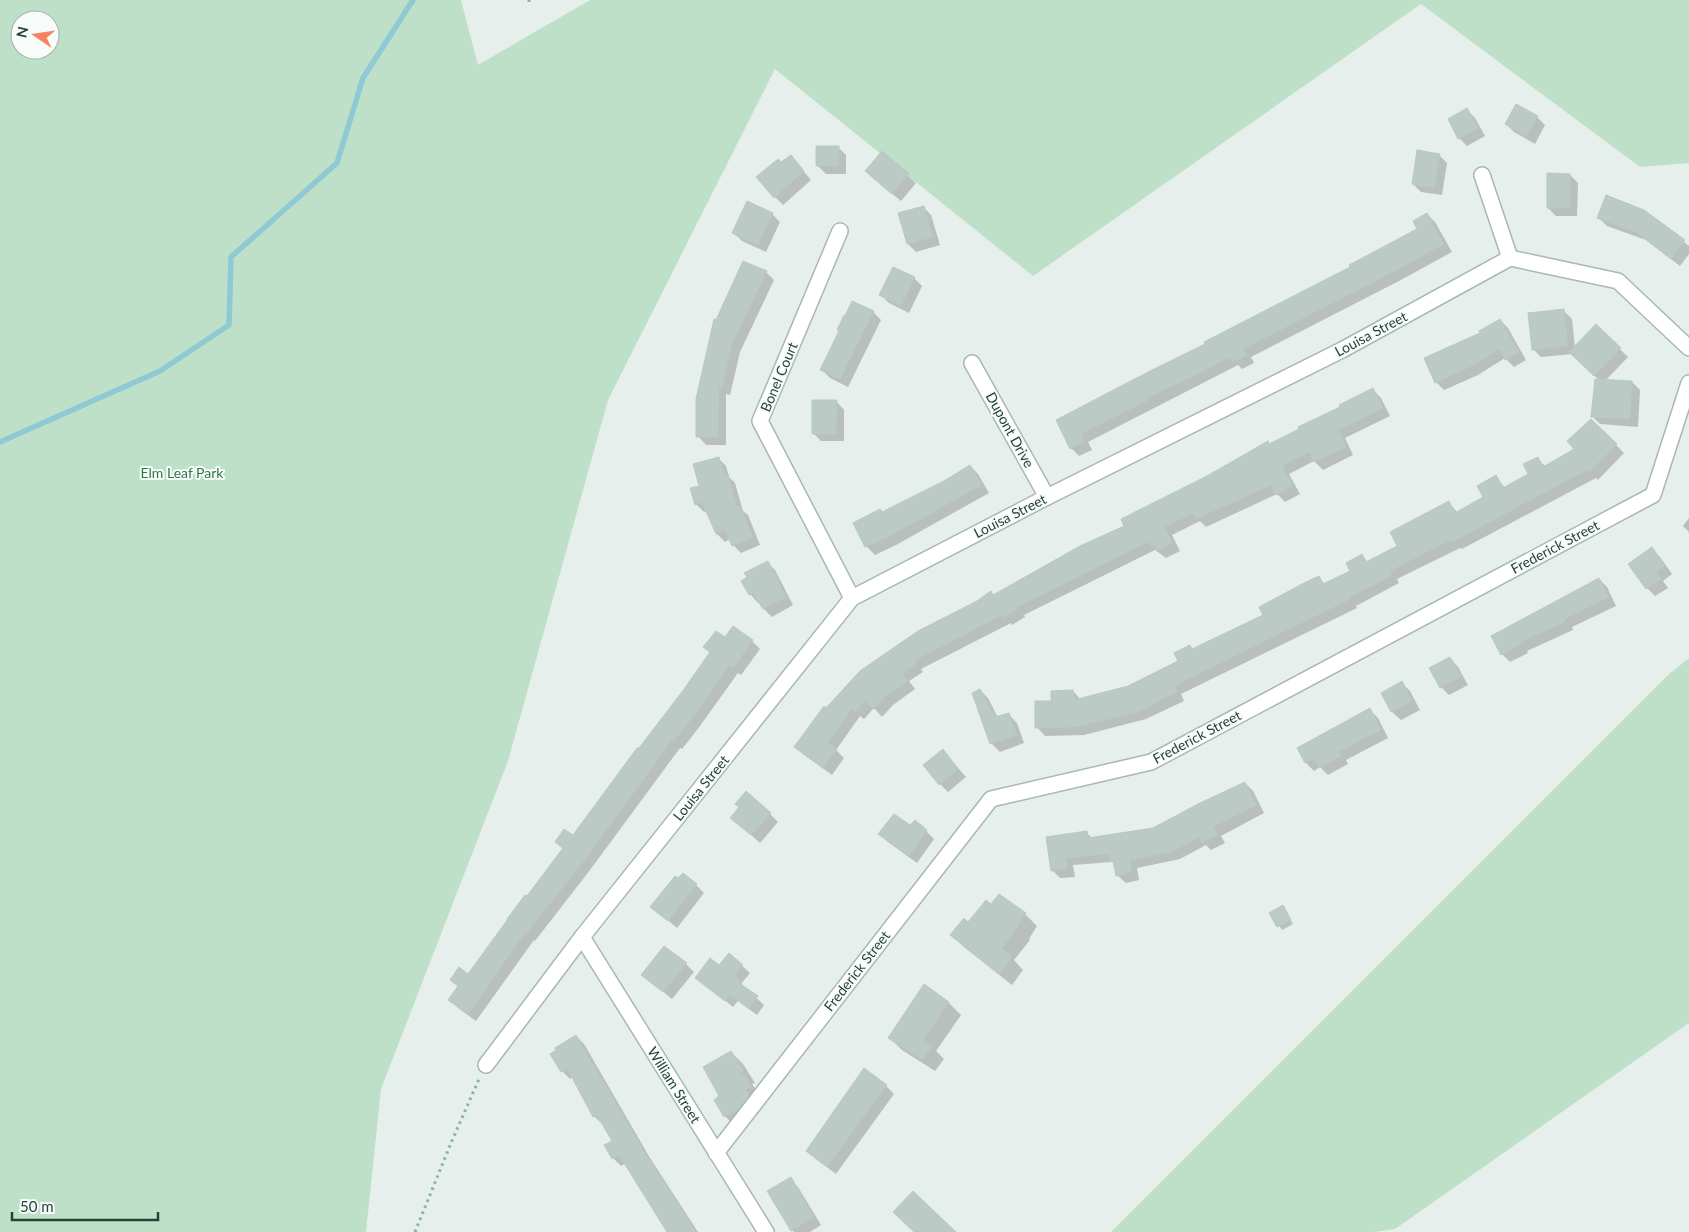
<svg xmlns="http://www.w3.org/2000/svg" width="1689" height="1232" font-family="Lato,sans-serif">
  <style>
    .green { fill: #bfe0c8; fill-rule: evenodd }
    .shadow { fill: #0003 }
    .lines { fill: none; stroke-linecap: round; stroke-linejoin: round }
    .stream { stroke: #8ec9d4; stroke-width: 5.5 }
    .building { fill: #bbcac4; stroke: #b8c9c2 }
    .minor-casing { stroke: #a8b8b2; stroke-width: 18 }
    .path { stroke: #86b3a5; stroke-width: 3; stroke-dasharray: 2.5 4; stroke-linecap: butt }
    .minor { stroke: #fff; stroke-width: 15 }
    .labels { text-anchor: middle; stroke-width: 4; stroke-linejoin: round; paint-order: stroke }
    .street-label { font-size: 14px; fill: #24423a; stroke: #f7fbf9 }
    .park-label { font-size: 14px; fill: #2d7a4b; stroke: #f7fbf9 }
  </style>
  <rect width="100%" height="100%" fill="#e6efeb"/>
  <g class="green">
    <path d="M0 0H461L478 65 590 0H1689V163L1640 167 1421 4 1033 276 775 69 608 400 508 761 381 1089 366 1232H0ZM20 20H50V50H20Z"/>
    <polygon points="1689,658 1689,1023 1395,1229 1375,1232 1111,1232 1668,675"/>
  </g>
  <g class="shadow">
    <polygon points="1467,110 1475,118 1485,136 1467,146 1459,138"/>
    <polygon points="1537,117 1545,125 1535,144 1514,132 1506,124"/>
    <polygon points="838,147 846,155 846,174 826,174 818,166"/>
    <polygon points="882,153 916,183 901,201 874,179"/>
    <polygon points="1439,155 1447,163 1442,195 1421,192 1413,184"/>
    <polygon points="781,164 798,165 811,180 783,205 775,197"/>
    <polygon points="1570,175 1578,183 1577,216 1556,216 1548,208"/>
    <polygon points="923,207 931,215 940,245 916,252 908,244 900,214"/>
    <polygon points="1644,211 1689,246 1689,254 1680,266 1646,240 1607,226 1599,218"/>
    <polygon points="772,214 780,222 766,252 742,241 734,233"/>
    <polygon points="1427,214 1435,222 1452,252 1399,281 1251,357 1254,363 1242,369 1238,365 1088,442 1092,450 1079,456 1071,448 1057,420 1207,345 1351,268 1419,229"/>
    <polygon points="766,272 774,280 740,352 730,395 726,394 726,445 706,445 698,436 717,322"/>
    <polygon points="914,278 922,286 909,313 889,303 881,295"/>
    <polygon points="1564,311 1572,319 1575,348 1596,326 1628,357 1605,381 1632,382 1640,390 1638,427 1600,424 1592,416 1600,381 1572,354 1541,357 1533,349"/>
    <polygon points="873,312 881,320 848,387 830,378 822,370"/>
    <polygon points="1500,320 1508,328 1526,360 1514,367 1505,358 1478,375 1444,390 1436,382 1482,334"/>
    <polygon points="1373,390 1381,398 1390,416 1345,438 1353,455 1323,470 1314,461 1289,474 1300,494 1285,502 1277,494 1206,527 1200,521 1172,535 1180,551 1166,558 1155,550 1024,615 1025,617 1012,625 1011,623 921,669 923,672 909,681 915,689 893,705 882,717 874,708 864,719 860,716 836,750 844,758 832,775 803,754 795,746 826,709 994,596 1126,526 1270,445"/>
    <polygon points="836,401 844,410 844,441 821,441 813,433"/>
    <polygon points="1591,420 1624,453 1598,480 1596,478 1462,549 1460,548 1397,579 1399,583 1356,606 1357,608 1181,694 1184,701 1146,719 1084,735 1045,736 1037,727 1052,702 1073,691 1081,700 1129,687 1180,661 1193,650 1265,616 1318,577 1325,584 1352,571 1362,556 1368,562 1398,546 1449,503 1458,513 1485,498 1496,476 1505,488 1530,475 1538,459 1545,466 1576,450"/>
    <polygon points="718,458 726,466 729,477 735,483 743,511 748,515 760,545 741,553 733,545 730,539 725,542 717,534 707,511 704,512 696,504 700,486"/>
    <polygon points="970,466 978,474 989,493 896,545 875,555 867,547 854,523 880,510 883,513 944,482"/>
    <polygon points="1689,518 1689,532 1683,526"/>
    <polygon points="1652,549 1660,557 1672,574 1663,581 1668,588 1655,596 1647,588 1630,564"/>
    <polygon points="767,562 775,570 793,605 772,617 764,609 760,602 758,603 750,594"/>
    <polygon points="1599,579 1607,587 1616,606 1572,627 1573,630 1527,651 1528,653 1510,662 1502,654"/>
    <polygon points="725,639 752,641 760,649 741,675 738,673 697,730 682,749 680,748 590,870 535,941 534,940 476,1021 458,1008 450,1000 459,987 451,980 469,976 563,849 556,842 573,837 711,653 705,647"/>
    <polygon points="1450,658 1458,667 1468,685 1449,695 1441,687"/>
    <polygon points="1402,683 1410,691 1420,710 1401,720 1392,712 1382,693"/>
    <polygon points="980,690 988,698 998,718 1008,714 1017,723 1024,743 1000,752 992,744 973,693"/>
    <polygon points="1370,710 1378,718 1388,738 1346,760 1348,764 1328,775 1320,767 1314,771 1306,763"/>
    <polygon points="943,751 966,777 948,792 940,784"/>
    <polygon points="1245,783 1253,791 1264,813 1221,836 1225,843 1211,850 1206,845 1180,859 1137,868 1139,880 1126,883 1117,875 1115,865 1112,862 1073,865 1075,877 1060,878 1052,870 1087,833 1093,839 1154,830"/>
    <polygon points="770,814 778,822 760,843 740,825"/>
    <polygon points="926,831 934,839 917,863 888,842 880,834"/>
    <polygon points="696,885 704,893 677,928 652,907"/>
    <polygon points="991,906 1025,914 1037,926 1029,939 1030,940 1014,960 1023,970 1012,985 964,947 952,935"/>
    <polygon points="1283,907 1293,924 1282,930 1271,913"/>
    <polygon points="686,964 694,972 672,999 643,975"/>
    <polygon points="742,966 750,973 741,984 764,1005 757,1015 738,1001 733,1007 697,978 719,967"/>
    <polygon points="924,986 949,1003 961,1015 936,1051 944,1059 935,1071 902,1050 890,1038"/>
    <polygon points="576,1036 584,1044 650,1158 698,1232 669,1232 626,1163 621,1166 613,1158 613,1142 602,1124 594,1116 573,1077 570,1079 562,1071"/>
    <polygon points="731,1052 743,1064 755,1083 752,1084 763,1099 757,1103 761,1108 751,1121 737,1129 725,1116"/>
    <polygon points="886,1086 894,1094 836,1174 816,1159 808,1151"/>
    <polygon points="790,1179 798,1187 821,1225 810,1232 794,1232 792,1230"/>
  </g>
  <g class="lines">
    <polyline class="stream" points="0,442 160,371 229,325 231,257 337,163 363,78 413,0"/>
  </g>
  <g class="building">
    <polygon points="1516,104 1538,116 1526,136 1505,124"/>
    <polygon points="1467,108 1478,128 1458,139 1448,119"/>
    <rect x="816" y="146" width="23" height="20"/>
    <polygon points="1417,150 1440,154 1434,188 1412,184"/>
    <polygon points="882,151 909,174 892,194 865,171"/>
    <polygon points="791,155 804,171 774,198 756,177 778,159 781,162"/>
    <polygon points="1547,173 1570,174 1570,208 1547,208"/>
    <polygon points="1606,195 1644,210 1685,240 1671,259 1636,232 1597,218"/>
    <polygon points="747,201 773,213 758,245 732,233"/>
    <polygon points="924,206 933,237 907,244 898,213"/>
    <polygon points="1427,213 1444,244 1391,273 1243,349 1247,355 1233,362 1230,357 1196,375 1147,398 1148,400 1081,434 1085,441 1070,449 1056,420 1150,371 1205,344 1204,342 1350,267 1349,265 1417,229 1413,221"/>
    <polygon points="743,261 767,271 732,343 722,388 719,387 718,437 696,437 696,399 714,319 716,320"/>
    <polygon points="893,267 915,277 901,306 879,295"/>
    <polygon points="852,301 874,311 840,379 820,370 839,331 837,330 844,315 845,316"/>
    <polygon points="1564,309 1568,346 1532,350 1528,313"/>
    <polygon points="1500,319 1519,352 1505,360 1499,349 1470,367 1435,383 1424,358 1480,333 1479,331"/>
    <polygon points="1596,324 1621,348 1594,376 1569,352"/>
    <polygon points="1595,379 1632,381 1630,419 1591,417"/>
    <polygon points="1373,388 1383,408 1338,430 1346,447 1314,462 1309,452 1282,466 1293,486 1276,495 1271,485 1196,519 1194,513 1165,527 1172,543 1157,551 1154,545 1151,547 1148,542 1017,607 1018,609 1003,618 1002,615 914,661 916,664 902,673 908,681 885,697 874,709 865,701 855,712 852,709 828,742 837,749 823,768 794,747 824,706 826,708 860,671 918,631 977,601 991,591 993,595 1080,546 1124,526 1121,519 1207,476 1268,441 1269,444 1299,429 1298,427 1340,407 1339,405"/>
    <polygon points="812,400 837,400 836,434 812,434"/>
    <polygon points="1591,419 1617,444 1589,472 1587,470 1452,542 1451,540 1390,571 1392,575 1349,598 1350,599 1174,686 1177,692 1138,712 1076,727 1035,728 1035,701 1051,701 1051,691 1073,690 1074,700 1128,686 1178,661 1174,653 1190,645 1192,649 1263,615 1259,607 1304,583 1319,576 1323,584 1350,571 1346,563 1362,554 1366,562 1397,546 1390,532 1449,501 1455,513 1483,497 1477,486 1496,475 1503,488 1528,474 1523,464 1538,457 1543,467 1574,449 1567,441"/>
    <polygon points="719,457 724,475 728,474 737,507 740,506 753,537 732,546 725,530 716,534 702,502 695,505 690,488 699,486 693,464"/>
    <polygon points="970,465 982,485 888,537 865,547 853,523 880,509 882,512 944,481"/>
    <polygon points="1652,547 1665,566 1656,572 1661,579 1646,589 1628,564"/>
    <polygon points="768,561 786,597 763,609 753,593 749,595 741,581 747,577 744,573"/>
    <polygon points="1599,578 1609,597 1565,619 1566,621 1520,642 1521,644 1501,655 1491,636"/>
    <polygon points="733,626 753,640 733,668 729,666 689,722 673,742 672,740 583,862 526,934 525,933 468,1014 448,1000 458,986 450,980 459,967 468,974 508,919 507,919 525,895 527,896 563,848 555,842 564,829 573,835 637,748 639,748 682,692 710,652 703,647 716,631 725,637"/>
    <polygon points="1450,657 1461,676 1440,688 1429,668"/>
    <polygon points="1402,681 1412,701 1391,712 1381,693"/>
    <polygon points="980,689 995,717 1009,713 1017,735 990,744 972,693"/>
    <polygon points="1370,708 1381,730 1338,752 1341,756 1319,768 1314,758 1305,763 1297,748"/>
    <polygon points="943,749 958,769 939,785 923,765"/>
    <polygon points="1245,782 1257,805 1213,827 1217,835 1202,843 1199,837 1172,852 1130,860 1132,872 1116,876 1113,861 1110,862 1109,854 1066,858 1067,869 1051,871 1046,837 1087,831 1088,838 1153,828 1200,803"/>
    <polygon points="746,791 771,813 751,835 730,818 739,807 735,804"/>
    <polygon points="894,814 910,825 915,820 927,830 909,856 878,834"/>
    <polygon points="683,873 697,884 668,921 650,907 675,876 678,878"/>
    <polygon points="999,894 1026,913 1017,926 1018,927 1002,948 1012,957 999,974 950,935 964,918 968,922 986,900 991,904"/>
    <polygon points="1283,905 1291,920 1277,927 1269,913"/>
    <polygon points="664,946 687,963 663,992 641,975"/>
    <polygon points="729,953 743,965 734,976 740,981 739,983 758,996 749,1008 730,995 725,1001 695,978 710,958 719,965"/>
    <polygon points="924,984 949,1002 923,1040 932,1046 922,1060 888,1038"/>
    <polygon points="576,1035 642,1148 696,1232 667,1232 619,1155 612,1159 604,1145 612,1141 597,1115 593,1117 567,1068 561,1072 550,1054 556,1050 555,1048"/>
    <polygon points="731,1051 744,1071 741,1072 752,1086 746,1090 749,1095 739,1109 724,1117 714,1100 719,1096 703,1067"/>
    <polygon points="864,1068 887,1085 827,1167 806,1151"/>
    <polygon points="791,1177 814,1217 791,1231 767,1191"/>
    <polygon points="913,1191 956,1232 914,1232 893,1212"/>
  </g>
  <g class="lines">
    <g class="minor-casing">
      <g id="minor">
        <polyline points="1482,175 1510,258"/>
        <polyline points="840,231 760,421 852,598"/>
        <polyline points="972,363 1047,497"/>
        <polyline points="582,937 766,1232"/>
        <polyline points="486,1065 582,937 852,598 1047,497 1342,350 1510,258 1618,281 1689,348"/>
        <polyline points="716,1153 991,799 1151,762 1653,495 1689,383"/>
      </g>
    </g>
    <g class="path">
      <polyline points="529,2 529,0"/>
      <polyline points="415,1232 451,1143 479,1079"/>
    </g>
    <use href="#minor" class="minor"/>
  </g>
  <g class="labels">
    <g class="street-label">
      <text transform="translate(1371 334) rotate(-28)" y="5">Louisa Street</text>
      <text transform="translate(779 377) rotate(-67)" y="5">Bonel Court</text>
      <text transform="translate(1010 430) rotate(61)" y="5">Dupont Drive</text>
      <text transform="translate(1010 516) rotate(-27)" y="5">Louisa Street</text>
      <text transform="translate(1555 547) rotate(-28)" y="5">Frederick Street</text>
      <text transform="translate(1197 737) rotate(-28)" y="5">Frederick Street</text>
      <text transform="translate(701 788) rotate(-51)" y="5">Louisa Street</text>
      <text transform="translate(857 971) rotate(-52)" y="5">Frederick Street</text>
      <text transform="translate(674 1085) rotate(58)" y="5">William Street</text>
    </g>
    <g class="park-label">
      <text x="182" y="478">Elm Leaf Park</text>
    </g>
  </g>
  <g transform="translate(35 35) rotate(283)"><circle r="24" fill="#f7fbf9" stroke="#a3b1ad"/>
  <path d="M0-4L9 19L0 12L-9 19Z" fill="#f4845f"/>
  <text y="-8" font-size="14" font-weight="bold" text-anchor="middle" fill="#24423a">N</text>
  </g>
  <path d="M12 1212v8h146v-8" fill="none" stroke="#24423a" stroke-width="2.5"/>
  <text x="20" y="1212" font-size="15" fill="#24423a" stroke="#f7fbf9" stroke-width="4" paint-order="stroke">50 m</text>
</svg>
